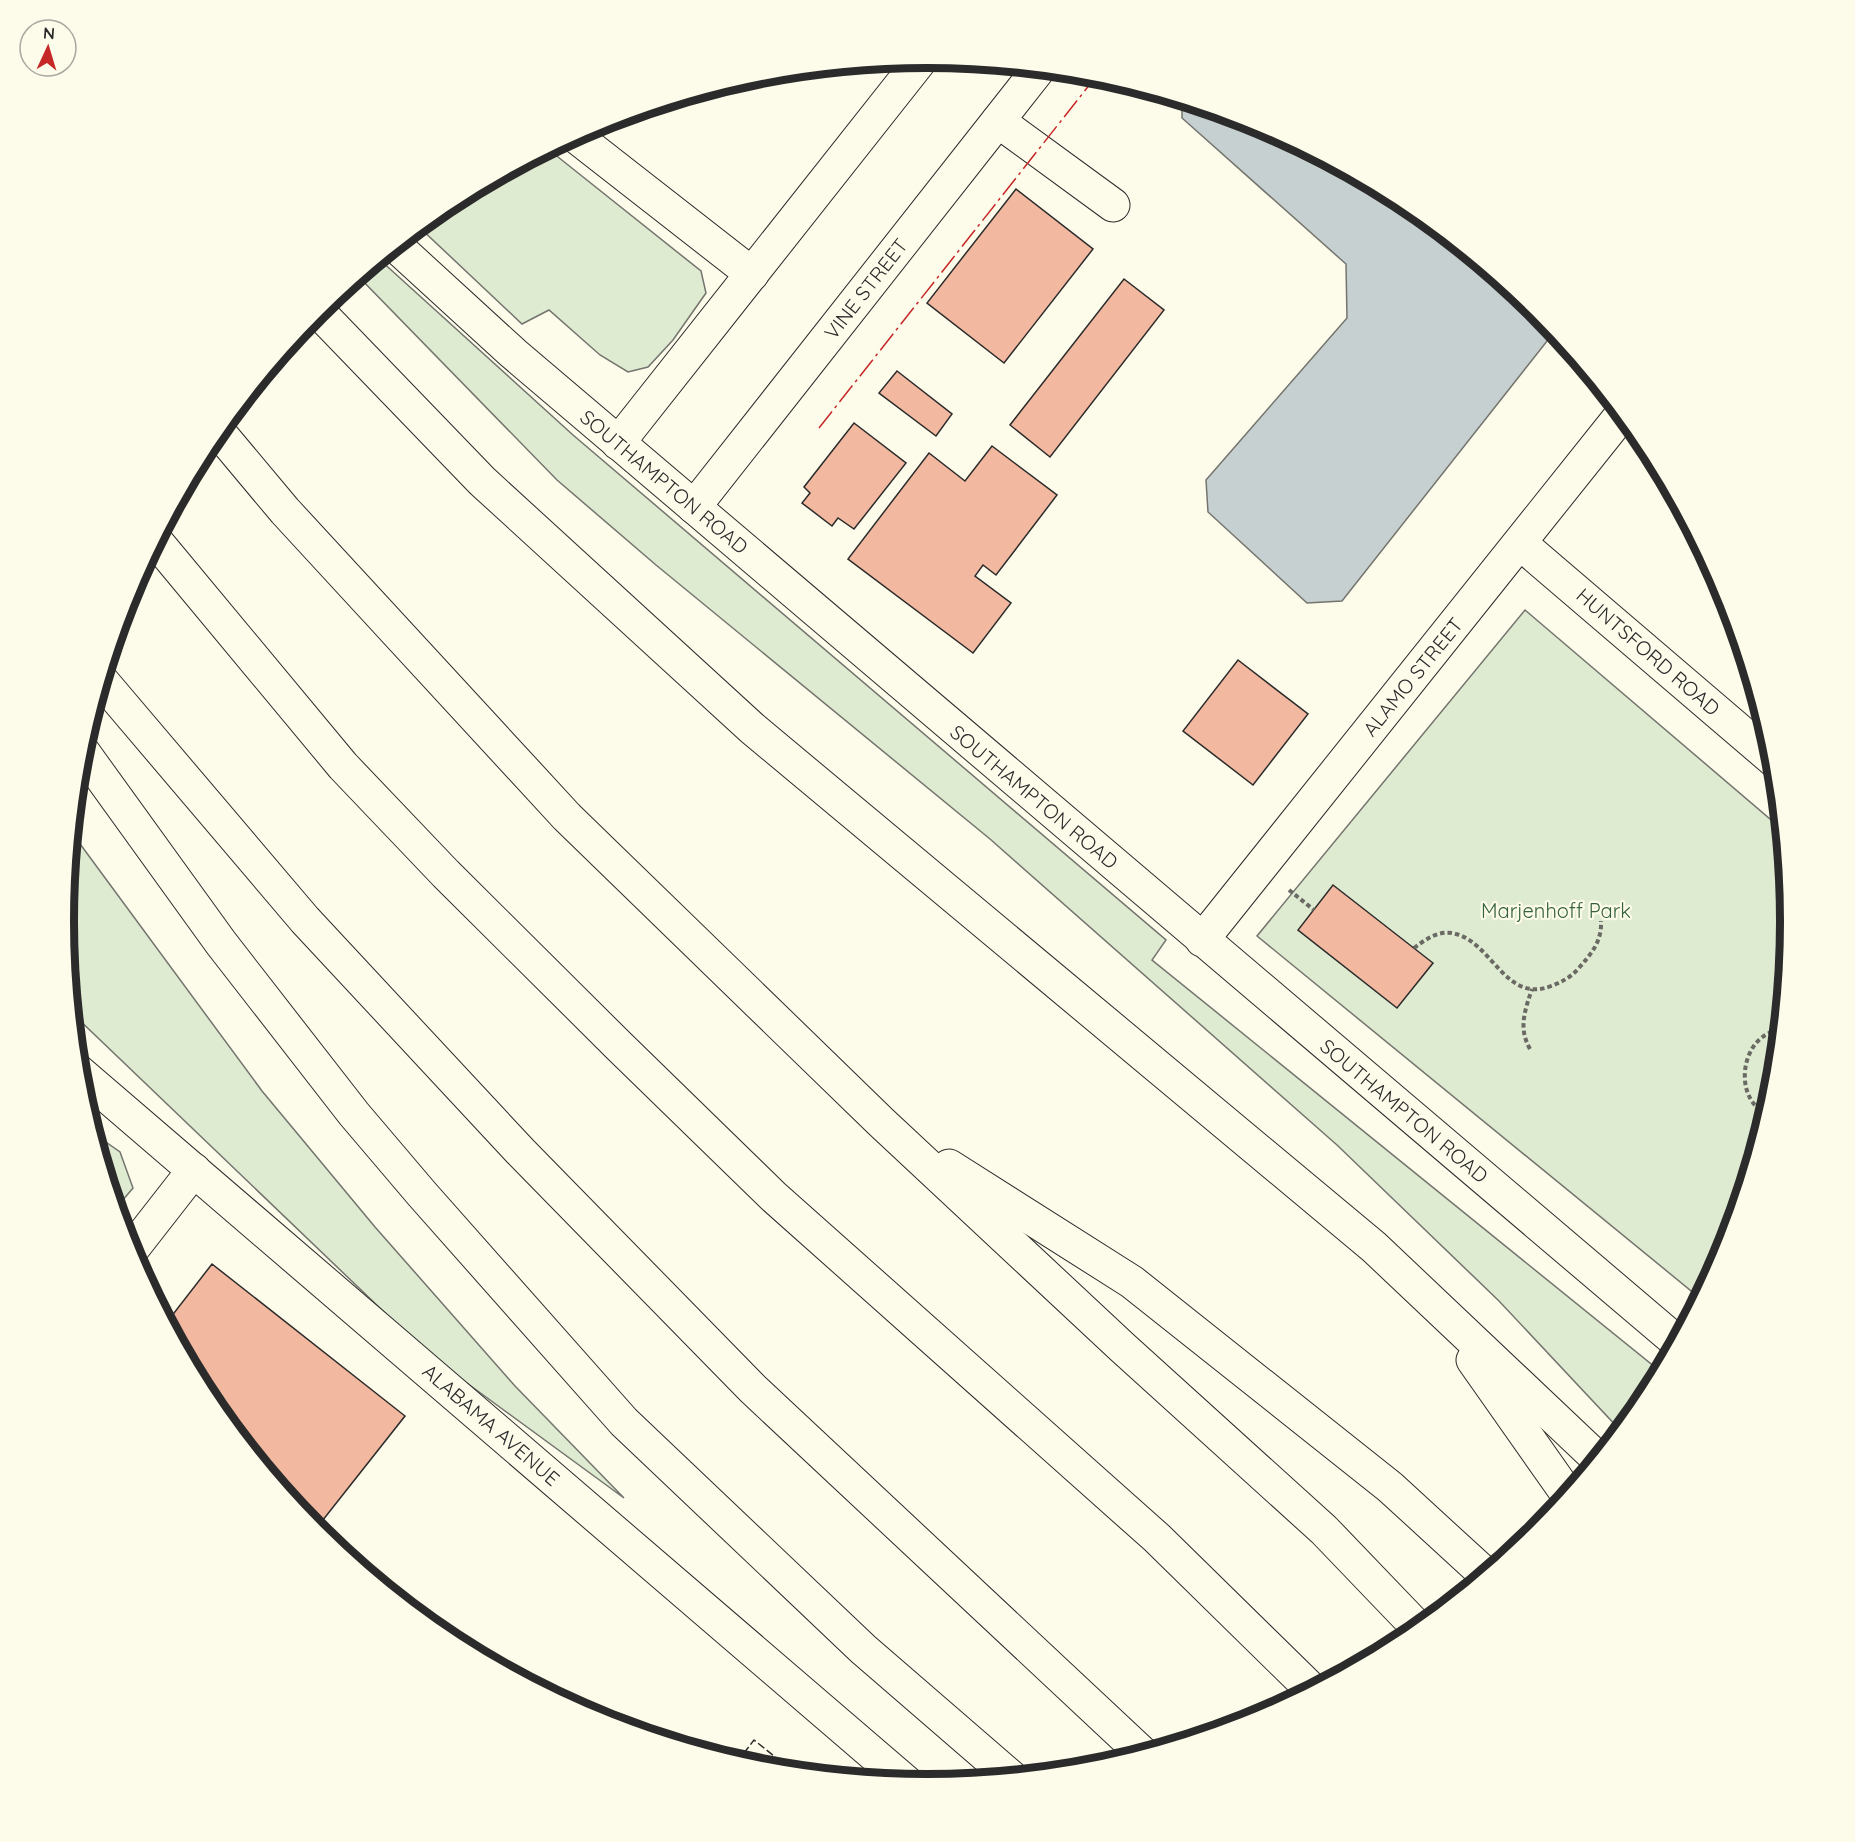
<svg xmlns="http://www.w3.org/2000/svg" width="1855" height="1842" font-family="Quicksand,sans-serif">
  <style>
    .green { fill: #deebd1; stroke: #74746e; stroke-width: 1.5 }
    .water { fill: #c7d0d0; stroke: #74746e; stroke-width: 1.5 }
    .building { fill: #f2b8a0; stroke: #2b2b2b; stroke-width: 1.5 }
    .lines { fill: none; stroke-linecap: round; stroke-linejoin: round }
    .minor-casing { stroke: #2b2b2b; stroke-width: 35 }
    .highway-casing { stroke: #2b2b2b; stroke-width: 35 }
    .path { stroke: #6a6964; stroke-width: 4; stroke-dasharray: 4.5 3; stroke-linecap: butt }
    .minor { stroke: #fdfbea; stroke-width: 33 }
    .highway { stroke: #fdfbea; stroke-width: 33 }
    .fence { stroke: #2b2b2b; stroke-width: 1.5; stroke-dasharray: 8 3; stroke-linecap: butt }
    .power { stroke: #c62828; stroke-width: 1.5; stroke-dasharray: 21 4.5 3 4.5; stroke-linecap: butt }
    .labels { text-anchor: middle; stroke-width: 4.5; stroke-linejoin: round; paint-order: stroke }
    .street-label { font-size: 20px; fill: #2b2b2b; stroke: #fdfbea }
    .park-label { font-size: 20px; fill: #34623c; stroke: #fdfbea }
    .rim { fill: none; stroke: #2b2b2b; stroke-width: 8 }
  </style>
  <rect width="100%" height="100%" fill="#fdfbea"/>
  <g class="green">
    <polygon points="548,149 701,271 706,293 673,340 648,367 628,372 600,355 549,310 522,324 418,226 448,202"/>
    <polygon points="379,259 573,435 1166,940 1152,960 1661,1372 1646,1401 1621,1431 1499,1301 1337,1145 990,839 656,565 557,480 358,276"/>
    <polygon points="1525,610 1783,830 1791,921 1775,1090 1726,1252 1701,1299 1257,936"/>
    <polygon points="72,833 262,1091 375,1227 515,1386 624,1498 430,1356 73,1014 64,921"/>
    <polygon points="93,1133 120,1152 133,1188 116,1208"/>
  </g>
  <polygon class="water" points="1182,100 1258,123 1408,203 1539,310 1555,331 1342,601 1307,603 1208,512 1206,480 1347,318 1346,264 1182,118"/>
  <g class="building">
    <polygon points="1016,189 1093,249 1004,363 927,303"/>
    <polygon points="1124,279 1164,310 1050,457 1010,425"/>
    <polygon points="897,371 952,414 936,436 879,393"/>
    <polygon points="854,423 906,463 854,529 838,518 832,526 802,503 810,493 804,487"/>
    <polygon points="992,446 1057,495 996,575 983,565 975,576 1011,603 973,653 848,559 929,453 965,481"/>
    <polygon points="1238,660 1308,714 1253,785 1183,731"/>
    <polygon points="1333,885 1433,963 1397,1008 1298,930"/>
    <polygon points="212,1264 405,1416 315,1530 209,1401 167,1322"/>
  </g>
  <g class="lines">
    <g class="minor-casing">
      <g id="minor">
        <polyline points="998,121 1113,205"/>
        <polyline points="574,135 752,274"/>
        <polyline points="395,245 513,353 1677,1342"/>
        <polyline points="618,443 923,57"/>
        <polyline points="694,507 1038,70"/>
        <polyline points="1520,543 1776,762"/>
        <polyline points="1202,940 1623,413"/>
        <polyline points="78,1071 907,1783"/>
        <polyline points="130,1252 194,1170"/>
      </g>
    </g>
    <g class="highway-casing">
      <g id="highway">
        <polyline points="317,310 482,481 753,729 1374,1247 1598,1459"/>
        <polyline points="218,431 285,511 567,817 881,1122 1122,1347 1324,1530 1420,1630"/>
        <polyline points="156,541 343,766 446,874 619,1046 773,1196 1157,1538 1312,1690"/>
        <polyline points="102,681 305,920 520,1151 753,1389 1143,1754"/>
        <polyline points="81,749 221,943 354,1114 422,1194 624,1422 863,1649 1011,1777"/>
        <polyline points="949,1166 1132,1282 1390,1487 1486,1575"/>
        <polyline points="1473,1360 1568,1495"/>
      </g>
    </g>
    <g class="path">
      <polyline points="1289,890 1314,910"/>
      <path d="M1414 948C1426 939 1440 929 1456 934 1492 943 1506 1004 1551 986 1562 982 1571 977 1578 969 1591 954 1602 942 1601 921"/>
      <path d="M1530 1049C1518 1028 1525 1010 1532 989"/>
      <path d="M1767 1114C1731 1098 1741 1033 1781 1030"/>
    </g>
    <use href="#minor" class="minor"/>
    <use href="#highway" class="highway"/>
    <polyline class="fence" points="737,1762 754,1740 794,1772"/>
    <polyline class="power" points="819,428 1098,74"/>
  </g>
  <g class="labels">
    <g class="street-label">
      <text transform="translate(866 289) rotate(-52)" y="7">VINE STREET</text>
      <text transform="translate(664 482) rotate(40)" y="7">SOUTHAMPTON ROAD</text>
      <text transform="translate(1648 652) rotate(41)" y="7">HUNTSFORD ROAD</text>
      <text transform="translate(1413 677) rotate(-51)" y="7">ALAMO STREET</text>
      <text transform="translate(1034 797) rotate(40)" y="7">SOUTHAMPTON ROAD</text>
      <text transform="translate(1404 1111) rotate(40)" y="7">SOUTHAMPTON ROAD</text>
      <text transform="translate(491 1425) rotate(41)" y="7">ALABAMA AVENUE</text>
    </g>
    <g class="park-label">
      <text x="1556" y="918">Marjenhoff Park</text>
    </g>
  </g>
  <path d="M0 0H1855V1842H0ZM74 921a853 853 0 1 1 1706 0a853 853 0 1 1-1706 0Z" fill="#fdfbea" fill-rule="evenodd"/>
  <path class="rim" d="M74 921a853 853 0 1 1 1706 0a853 853 0 1 1-1706 0Z"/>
  <g transform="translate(48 48) rotate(4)"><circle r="28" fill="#fdfbea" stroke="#a9a89e" stroke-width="1.5"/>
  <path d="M0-4.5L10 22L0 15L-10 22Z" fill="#c62828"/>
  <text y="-9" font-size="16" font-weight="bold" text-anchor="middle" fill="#2b2b2b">N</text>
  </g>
</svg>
